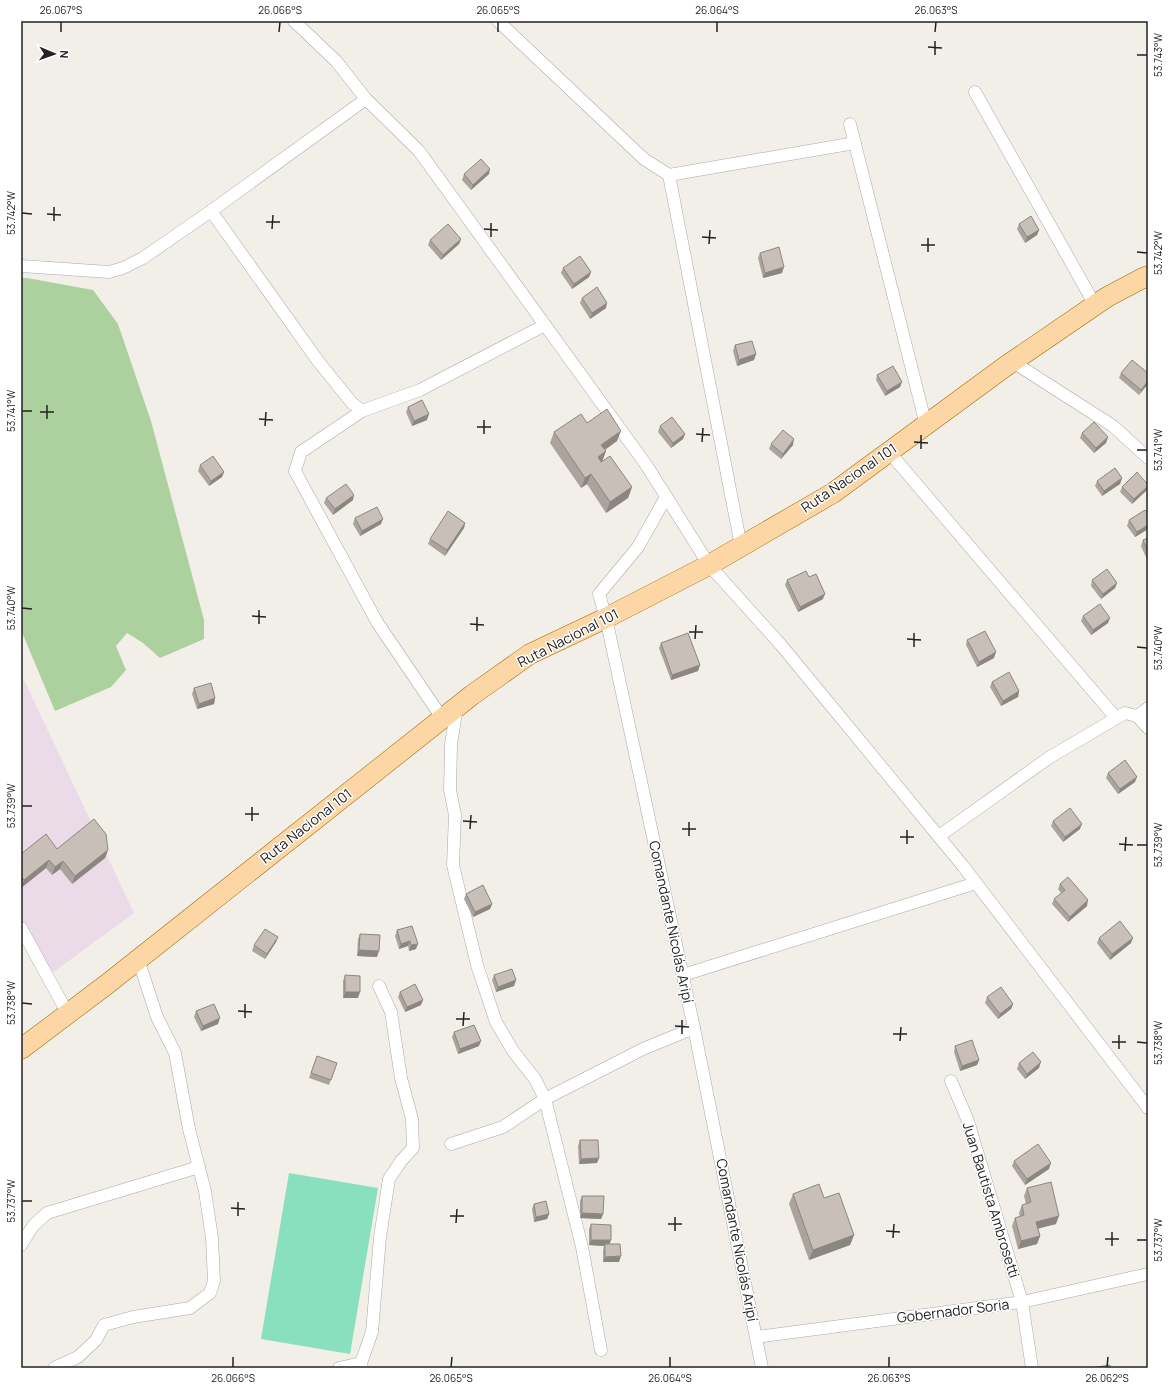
<svg xmlns="http://www.w3.org/2000/svg" width="1169" height="1389" font-family="Manrope,sans-serif">
  <style>
    .industrial { fill: #ebdbe8 }
    .forest { fill: #add19e }
    .pitch { fill: #88e0be }
    .lines { fill: none; stroke-linecap: round; stroke-linejoin: round }
    .street-casing { stroke: #a9a9a9; stroke-width: 13 }
    .primary-casing { stroke: #a06b00; stroke-width: 21 }
    .street { stroke: #fff; stroke-width: 12 }
    .primary { stroke: #fcd6a4; stroke-width: 20 }
    .wall { fill: #aba49e }
    .shaded-wall { fill: #8b8681 }
    .building { fill: #c7bfb8; stroke: #8b8681 }
    .ticks { fill: none; stroke: #222; stroke-width: 1.5 }
    .labels { text-anchor: middle; stroke-width: 3; stroke-linejoin: round; paint-order: stroke }
    .street-label { font-size: 14px; fill: #222; stroke: #fff }
    .neatline { fill: none; stroke: #222; stroke-width: 1.5 }
    .ticks-label { font-size: 10px; text-anchor: middle; fill: #222 }
  </style>
  <rect width="100%" height="100%" fill="#f2efe9"/>
  <polygon class="industrial" points="24,680 134,913 44,979 21,934 21,682"/>
  <polygon class="forest" points="21,278 27,278 93,290 118,324 151,421 204,620 204,639 160,658 143,643 127,633 116,646 126,670 111,687 55,711 21,630"/>
  <polygon class="pitch" points="289,1173 378,1188 350,1354 261,1339"/>
  <g class="lines">
    <g class="street-casing">
      <g id="street">
        <polyline points="294,21 336,61 366,99 419,151 647,466 709,565 781,645 963,866 1148,1108"/>
        <polyline points="498,21 644,159 669,175 741,546"/>
        <polyline points="975,92 1095,305"/>
        <polyline points="850,124 926,425"/>
        <polyline points="669,175 855,143"/>
        <polyline points="211,211 318,361 352,403 362,411"/>
        <polyline points="21,266 109,272 123,268 143,258 211,211 366,99"/>
        <polyline points="1013,362 1113,426 1148,458"/>
        <polyline points="889,452 1116,718"/>
        <polyline points="666,497 638,547 599,594 606,618 694,1028 762,1368"/>
        <polyline points="457,707 451,744 450,790 455,815 453,865 477,965 496,1022 513,1051 535,1079 545,1099 582,1247 601,1350"/>
        <polyline points="1137,716 1148,708"/>
        <polyline points="442,718 377,622 295,471 301,452 362,411 420,390 545,325"/>
        <polyline points="939,836 1050,757 1125,713 1137,716 1148,728"/>
        <polyline points="21,928 68,1014"/>
        <polyline points="683,975 976,883"/>
        <polyline points="951,1081 968,1121 1022,1302 1032,1368"/>
        <polyline points="451,1144 503,1127 545,1099 643,1049 694,1028"/>
        <polyline points="21,1245 33,1226 47,1213 199,1167"/>
        <polyline points="756,1337 1022,1302 1148,1274"/>
        <polyline points="54,1368 78,1357 96,1340 104,1325 133,1317 190,1308 210,1293 214,1281 212,1238 205,1191 189,1129 175,1053 157,1017 138,959"/>
        <polyline points="339,1368 361,1363"/>
        <polyline points="362,1368 361,1363 372,1332 380,1237 389,1179 401,1161 413,1148 412,1119 401,1078 391,1012 379,986"/>
      </g>
    </g>
    <g class="primary-casing">
      <polyline id="primary" points="21,1049 106,985 472,695 530,654 606,618 709,565 833,493 1006,366 1107,297 1141,279 1148,276"/>
    </g>
    <use href="#street" class="street"/>
    <use href="#primary" class="primary"/>
  </g>
  <g class="wall">
    <polygon points="464,174 489,174 471,190 462,180"/>
    <polygon points="1019,224 1039,230 1037,235 1025,243 1017,229"/>
    <polygon points="461,239 459,244 441,260 428,245 430,240"/>
    <polygon points="760,253 782,273 763,278 758,258"/>
    <polygon points="563,268 591,272 589,277 572,289 561,273"/>
    <polygon points="582,298 606,308 590,319 580,303"/>
    <polygon points="735,345 756,354 754,360 737,366 733,351"/>
    <polygon points="1121,373 1148,373 1139,395 1119,378"/>
    <polygon points="877,375 900,387 885,396 876,380"/>
    <polygon points="408,407 427,420 412,426 406,412"/>
    <polygon points="587,423 617,441 605,450 606,451 602,461 632,487 628,498 606,513 587,484 581,488 550,443 554,432"/>
    <polygon points="660,426 685,434 683,439 671,448 658,432"/>
    <polygon points="1082,433 1108,437 1106,443 1094,453 1080,438"/>
    <polygon points="771,444 793,445 781,459 769,449"/>
    <polygon points="200,465 224,472 222,477 209,486 198,471"/>
    <polygon points="1122,478 1120,484 1102,496 1095,486 1097,481"/>
    <polygon points="1122,487 1147,490 1132,504 1120,492"/>
    <polygon points="326,498 353,500 333,515 324,503"/>
    <polygon points="1148,514 1148,529 1135,537 1127,526 1129,520"/>
    <polygon points="355,518 381,524 360,536 353,524"/>
    <polygon points="465,523 464,528 445,556 428,544 430,539"/>
    <polygon points="1148,538 1148,562 1141,546 1143,540"/>
    <polygon points="809,577 823,599 798,612 785,585 787,580"/>
    <polygon points="1092,580 1117,583 1115,588 1101,599 1091,586"/>
    <polygon points="1083,616 1108,623 1091,635 1081,621"/>
    <polygon points="967,640 994,658 977,667 966,645"/>
    <polygon points="661,643 700,665 698,671 671,680 659,648"/>
    <polygon points="992,682 1019,691 1018,697 1001,706 990,687"/>
    <polygon points="194,688 215,698 214,704 197,709 192,694"/>
    <polygon points="1108,773 1135,782 1118,794 1106,778"/>
    <polygon points="1053,821 1080,829 1063,842 1051,826"/>
    <polygon points="57,849 108,850 105,858 72,884 60,869 52,875 46,868 21,888 21,854"/>
    <polygon points="1060,884 1087,906 1068,922 1052,904 1054,899 1061,893 1058,889"/>
    <polygon points="466,894 492,904 490,909 473,917 464,899"/>
    <polygon points="412,926 416,949 409,951 408,946 399,949 395,936 397,930"/>
    <polygon points="360,934 377,957 357,956 358,939"/>
    <polygon points="278,937 276,942 265,959 252,951 254,945"/>
    <polygon points="1099,938 1131,943 1110,960 1097,943"/>
    <polygon points="345,975 358,998 343,998 343,981"/>
    <polygon points="494,975 516,980 514,986 496,992 492,980"/>
    <polygon points="400,992 421,1005 405,1012 398,997"/>
    <polygon points="987,997 1013,1004 1011,1009 998,1019 985,1003"/>
    <polygon points="196,1011 218,1024 201,1031 194,1017"/>
    <polygon points="454,1032 479,1046 458,1054 452,1037"/>
    <polygon points="955,1046 979,1060 977,1065 960,1071 954,1052"/>
    <polygon points="317,1056 337,1063 329,1085 309,1078"/>
    <polygon points="1019,1063 1039,1068 1025,1079 1017,1069"/>
    <polygon points="580,1140 599,1158 597,1163 579,1164 578,1146"/>
    <polygon points="1014,1161 1049,1169 1025,1185 1012,1166"/>
    <polygon points="1027,1188 1056,1224 1038,1228 1040,1236 1037,1244 1018,1249 1012,1226 1015,1218 1020,1217 1019,1213 1022,1205 1026,1204 1024,1196"/>
    <polygon points="793,1194 824,1198 854,1235 850,1245 809,1260 789,1204"/>
    <polygon points="582,1196 603,1214 601,1219 580,1218 580,1201"/>
    <polygon points="534,1204 549,1214 547,1219 534,1222 532,1209"/>
    <polygon points="591,1224 609,1244 619,1262 603,1262 603,1250 604,1246 589,1245 589,1229"/>
  </g>
  <g class="shaded-wall">
    <polygon points="490,169 489,174 471,190 473,185"/>
    <polygon points="1039,230 1037,235 1025,243 1027,237"/>
    <polygon points="461,239 459,244 441,260 443,255"/>
    <polygon points="784,267 782,273 763,278 765,273"/>
    <polygon points="591,272 589,277 572,289 574,284"/>
    <polygon points="607,303 606,308 590,319 592,313"/>
    <polygon points="756,354 754,360 737,366 739,360"/>
    <polygon points="1148,381 1148,384 1139,395 1141,390"/>
    <polygon points="902,382 900,387 885,396 887,391"/>
    <polygon points="429,414 427,420 412,426 414,421"/>
    <polygon points="621,431 617,441 597,455 601,445"/>
    <polygon points="685,434 683,439 671,448 673,443"/>
    <polygon points="1108,437 1106,443 1094,453 1096,448"/>
    <polygon points="794,439 793,445 781,459 783,454"/>
    <polygon points="606,451 602,462 594,467 598,457"/>
    <polygon points="224,472 222,477 209,486 211,481"/>
    <polygon points="591,474 587,484 581,488 585,478"/>
    <polygon points="1122,478 1120,484 1102,496 1104,491"/>
    <polygon points="1148,486 1147,490 1132,504 1134,499"/>
    <polygon points="632,487 628,498 606,513 610,502"/>
    <polygon points="354,495 353,500 333,515 335,509"/>
    <polygon points="383,519 381,524 360,536 362,531"/>
    <polygon points="465,523 464,528 445,556 447,550"/>
    <polygon points="1148,525 1148,529 1135,537 1137,532"/>
    <polygon points="1117,583 1115,588 1101,599 1103,594"/>
    <polygon points="825,594 823,599 798,612 800,607"/>
    <polygon points="1110,618 1108,623 1091,635 1093,630"/>
    <polygon points="996,652 994,658 977,667 979,662"/>
    <polygon points="700,665 698,671 671,680 672,675"/>
    <polygon points="1019,691 1018,697 1001,706 1003,701"/>
    <polygon points="215,698 214,704 197,709 199,704"/>
    <polygon points="1137,777 1135,782 1118,794 1120,789"/>
    <polygon points="1082,824 1080,829 1063,842 1065,837"/>
    <polygon points="108,850 105,858 72,884 75,876"/>
    <polygon points="49,860 46,868 21,888 24,880"/>
    <polygon points="63,861 60,869 52,875 55,867"/>
    <polygon points="1088,900 1087,906 1068,922 1070,917"/>
    <polygon points="492,904 490,909 473,917 475,912"/>
    <polygon points="278,937 276,942 265,959 267,954"/>
    <polygon points="1133,938 1131,943 1110,960 1112,954"/>
    <polygon points="410,941 408,946 399,949 401,944"/>
    <polygon points="418,944 416,949 409,951 411,945"/>
    <polygon points="359,950 379,951 377,957 357,956"/>
    <polygon points="516,980 514,986 496,992 498,987"/>
    <polygon points="345,992 360,992 358,998 343,998"/>
    <polygon points="423,1000 421,1005 405,1012 407,1007"/>
    <polygon points="1013,1004 1011,1009 998,1019 1000,1014"/>
    <polygon points="220,1018 218,1024 201,1031 203,1026"/>
    <polygon points="481,1041 479,1046 458,1054 460,1049"/>
    <polygon points="979,1060 977,1065 960,1071 962,1066"/>
    <polygon points="1041,1062 1039,1068 1025,1079 1027,1074"/>
    <polygon points="599,1158 597,1163 579,1164 581,1159"/>
    <polygon points="1051,1163 1049,1169 1025,1185 1027,1179"/>
    <polygon points="582,1213 603,1214 601,1219 580,1218"/>
    <polygon points="549,1214 547,1219 534,1222 536,1217"/>
    <polygon points="1059,1216 1056,1224 1033,1230 1036,1222"/>
    <polygon points="854,1235 850,1245 809,1260 813,1250"/>
    <polygon points="1040,1236 1037,1244 1018,1249 1021,1241"/>
    <polygon points="591,1240 611,1240 609,1246 605,1244 604,1246 589,1245"/>
    <polygon points="621,1256 619,1262 603,1262 605,1257"/>
  </g>
  <g class="building">
    <polygon points="481,159 490,169 473,185 464,174"/>
    <polygon points="1031,216 1039,230 1027,237 1019,224"/>
    <polygon points="448,224 461,239 443,255 430,240"/>
    <polygon points="779,247 784,267 765,273 760,253"/>
    <polygon points="580,256 591,272 574,284 563,268"/>
    <polygon points="597,287 607,303 592,313 582,298"/>
    <polygon points="752,341 756,354 739,360 735,345"/>
    <polygon points="1132,360 1148,373 1148,381 1141,390 1121,373"/>
    <polygon points="893,366 902,382 887,391 877,375"/>
    <polygon points="422,400 429,414 414,421 408,407"/>
    <polygon points="607,409 621,431 601,445 606,451 598,457 601,462 610,456 632,487 610,502 591,474 585,478 554,432 581,414 587,423"/>
    <polygon points="672,417 685,434 673,443 660,426"/>
    <polygon points="1094,422 1108,437 1096,448 1082,433"/>
    <polygon points="783,430 794,439 783,454 771,444"/>
    <polygon points="213,456 224,472 211,481 200,465"/>
    <polygon points="1115,468 1122,478 1104,491 1097,481"/>
    <polygon points="1137,472 1148,485 1148,486 1134,499 1122,487"/>
    <polygon points="346,484 354,495 335,509 326,498"/>
    <polygon points="377,507 383,519 362,531 355,518"/>
    <polygon points="1145,510 1148,514 1148,525 1137,532 1129,520"/>
    <polygon points="448,511 465,523 447,550 430,539"/>
    <polygon points="1148,538 1148,552 1143,540"/>
    <polygon points="1107,569 1117,583 1103,594 1092,580"/>
    <polygon points="806,571 809,577 816,574 825,594 800,607 787,580"/>
    <polygon points="1100,604 1110,618 1093,630 1083,616"/>
    <polygon points="985,631 996,652 979,662 967,640"/>
    <polygon points="688,633 700,665 672,675 661,643"/>
    <polygon points="1009,672 1019,691 1003,701 992,682"/>
    <polygon points="211,683 215,698 199,704 194,688"/>
    <polygon points="1125,760 1137,777 1120,789 1108,773"/>
    <polygon points="1070,808 1082,824 1065,837 1053,821"/>
    <polygon points="94,819 106,834 108,850 75,876 63,861 55,867 49,860 24,880 21,876 21,854 46,834 57,849"/>
    <polygon points="1068,877 1088,900 1070,917 1054,899 1065,890 1060,884"/>
    <polygon points="483,885 492,904 475,912 466,894"/>
    <polygon points="1120,921 1133,938 1112,954 1099,938"/>
    <polygon points="412,926 418,944 411,945 410,941 401,944 397,930"/>
    <polygon points="265,929 278,937 267,954 254,945"/>
    <polygon points="360,934 380,935 379,951 359,950"/>
    <polygon points="512,969 516,980 498,987 494,975"/>
    <polygon points="345,975 360,976 360,992 345,992"/>
    <polygon points="415,984 423,1000 407,1007 400,992"/>
    <polygon points="1001,987 1013,1004 1000,1014 987,997"/>
    <polygon points="214,1004 220,1018 203,1026 196,1011"/>
    <polygon points="474,1025 481,1041 460,1049 454,1032"/>
    <polygon points="972,1040 979,1060 962,1066 955,1046"/>
    <polygon points="1033,1052 1041,1062 1027,1074 1019,1063"/>
    <polygon points="317,1056 337,1063 331,1080 311,1073"/>
    <polygon points="580,1140 598,1140 599,1158 581,1159"/>
    <polygon points="1038,1144 1051,1163 1027,1179 1014,1161"/>
    <polygon points="1051,1182 1059,1216 1036,1222 1040,1236 1021,1241 1015,1218 1024,1215 1022,1205 1031,1202 1027,1188"/>
    <polygon points="819,1184 824,1198 839,1193 854,1235 813,1250 793,1194"/>
    <polygon points="582,1196 604,1196 603,1214 582,1213"/>
    <polygon points="546,1201 549,1214 536,1217 534,1204"/>
    <polygon points="591,1224 611,1225 611,1240 591,1240"/>
    <polygon points="605,1244 620,1244 621,1256 605,1257"/>
    <polygon points="1110,1365 1110,1368 1091,1368"/>
  </g>
  <path class="ticks" d="M61 32V22M279 32 280 22M498 32V22M717 32V22M935 32 936 22M928 47 942 48M935 55V41M1137 55H1147M22 213 32 214M47 214 61 215M54 221V207M266 222H280M272 229 273 215M484 229 498 230M491 237V223M702 237 716 238M709 244 710 230M921 245H935M928 252V238M1137 252 1147 253M22 411H32M40 412H54M47 419V405M259 419 273 420M265 426 266 412M477 427H491M484 434V420M696 434 710 435M702 442 703 428M914 442 928 443M921 449V435M1137 450H1147M22 608 32 609M252 616 266 617M259 624V610M470 624 484 625M477 631V617M689 632H703M695 639 696 625M907 639 921 640M914 647V633M1137 647 1147 648M22 806H32M245 814H259M252 821V807M463 821 477 822M470 829 471 815M682 829H696M689 836V822M900 837H914M907 844V830M1119 844 1133 845M1137 845H1147M1125 851 1126 837M22 1003 32 1004M238 1011 252 1012M245 1018V1004M456 1019H470M463 1026 464 1012M675 1026 689 1027M682 1034V1020M893 1034H907M900 1041 901 1027M1112 1042H1126M1137 1042 1147 1043M1119 1049V1035M22 1201H32M231 1208 245 1209M238 1216V1202M450 1216H464M456 1223 457 1209M668 1224H682M675 1231V1217M886 1231 900 1232M893 1238 894 1224M1105 1239H1119M1137 1240H1147M1112 1246V1232M233 1367V1357M451 1367 452 1357M670 1367V1357M889 1367V1357M1107 1367 1108 1357"/>
  <g class="labels">
    <g class="street-label">
      <text transform="translate(849 478) rotate(-34)" y="5">Ruta Nacional 101</text>
      <text transform="translate(568 638) rotate(-27)" y="5">Ruta Nacional 101</text>
      <text transform="translate(306 826) rotate(-38)" y="5">Ruta Nacional 101</text>
      <text transform="translate(671 922) rotate(78)" y="5">Comandante Nicolás Aripí</text>
      <text transform="translate(991 1200) rotate(73)" y="5">Juan Bautista Ambrosetti</text>
      <text transform="translate(737 1240) rotate(79)" y="5">Comandante Nicolás Aripí</text>
      <text transform="translate(953 1311) rotate(-7)" y="5">Gobernador Soria</text>
    </g>
  </g>
  <rect width="1169" height="1389" fill="none" stroke="#ffffff" stroke-width="44"/>
  <g transform="translate(54 54) rotate(92)" stroke="#ffffff" stroke-width="3" paint-order="stroke">
  <path d="M0-3L7 15L0 10L-7 15Z" fill="#222222"/>
  <text y="-6" font-size="11" font-weight="bold" text-anchor="middle" fill="#222222">N</text>
  </g>
  <rect x="22" y="22" width="1125" height="1345" class="neatline"/>
  <g class="ticks-label">
    <text x="61" y="14">26.067°S</text>
    <text x="280" y="14">26.066°S</text>
    <text x="498" y="14">26.065°S</text>
    <text x="717" y="14">26.064°S</text>
    <text x="936" y="14">26.063°S</text>
    <text transform="translate(1158 55) rotate(-90)" y="4">53.743°W</text>
    <text transform="translate(11 213) rotate(-90)" y="4">53.742°W</text>
    <text transform="translate(1158 253) rotate(-90)" y="4">53.742°W</text>
    <text transform="translate(11 411) rotate(-90)" y="4">53.741°W</text>
    <text transform="translate(1158 450) rotate(-90)" y="4">53.741°W</text>
    <text transform="translate(11 608) rotate(-90)" y="4">53.740°W</text>
    <text transform="translate(1158 648) rotate(-90)" y="4">53.740°W</text>
    <text transform="translate(11 806) rotate(-90)" y="4">53.739°W</text>
    <text transform="translate(1158 845) rotate(-90)" y="4">53.739°W</text>
    <text transform="translate(11 1003) rotate(-90)" y="4">53.738°W</text>
    <text transform="translate(1158 1043) rotate(-90)" y="4">53.738°W</text>
    <text transform="translate(11 1201) rotate(-90)" y="4">53.737°W</text>
    <text transform="translate(1158 1240) rotate(-90)" y="4">53.737°W</text>
    <text x="233" y="1382">26.066°S</text>
    <text x="451" y="1382">26.065°S</text>
    <text x="670" y="1382">26.064°S</text>
    <text x="889" y="1382">26.063°S</text>
    <text x="1107" y="1382">26.062°S</text>
  </g>
</svg>
